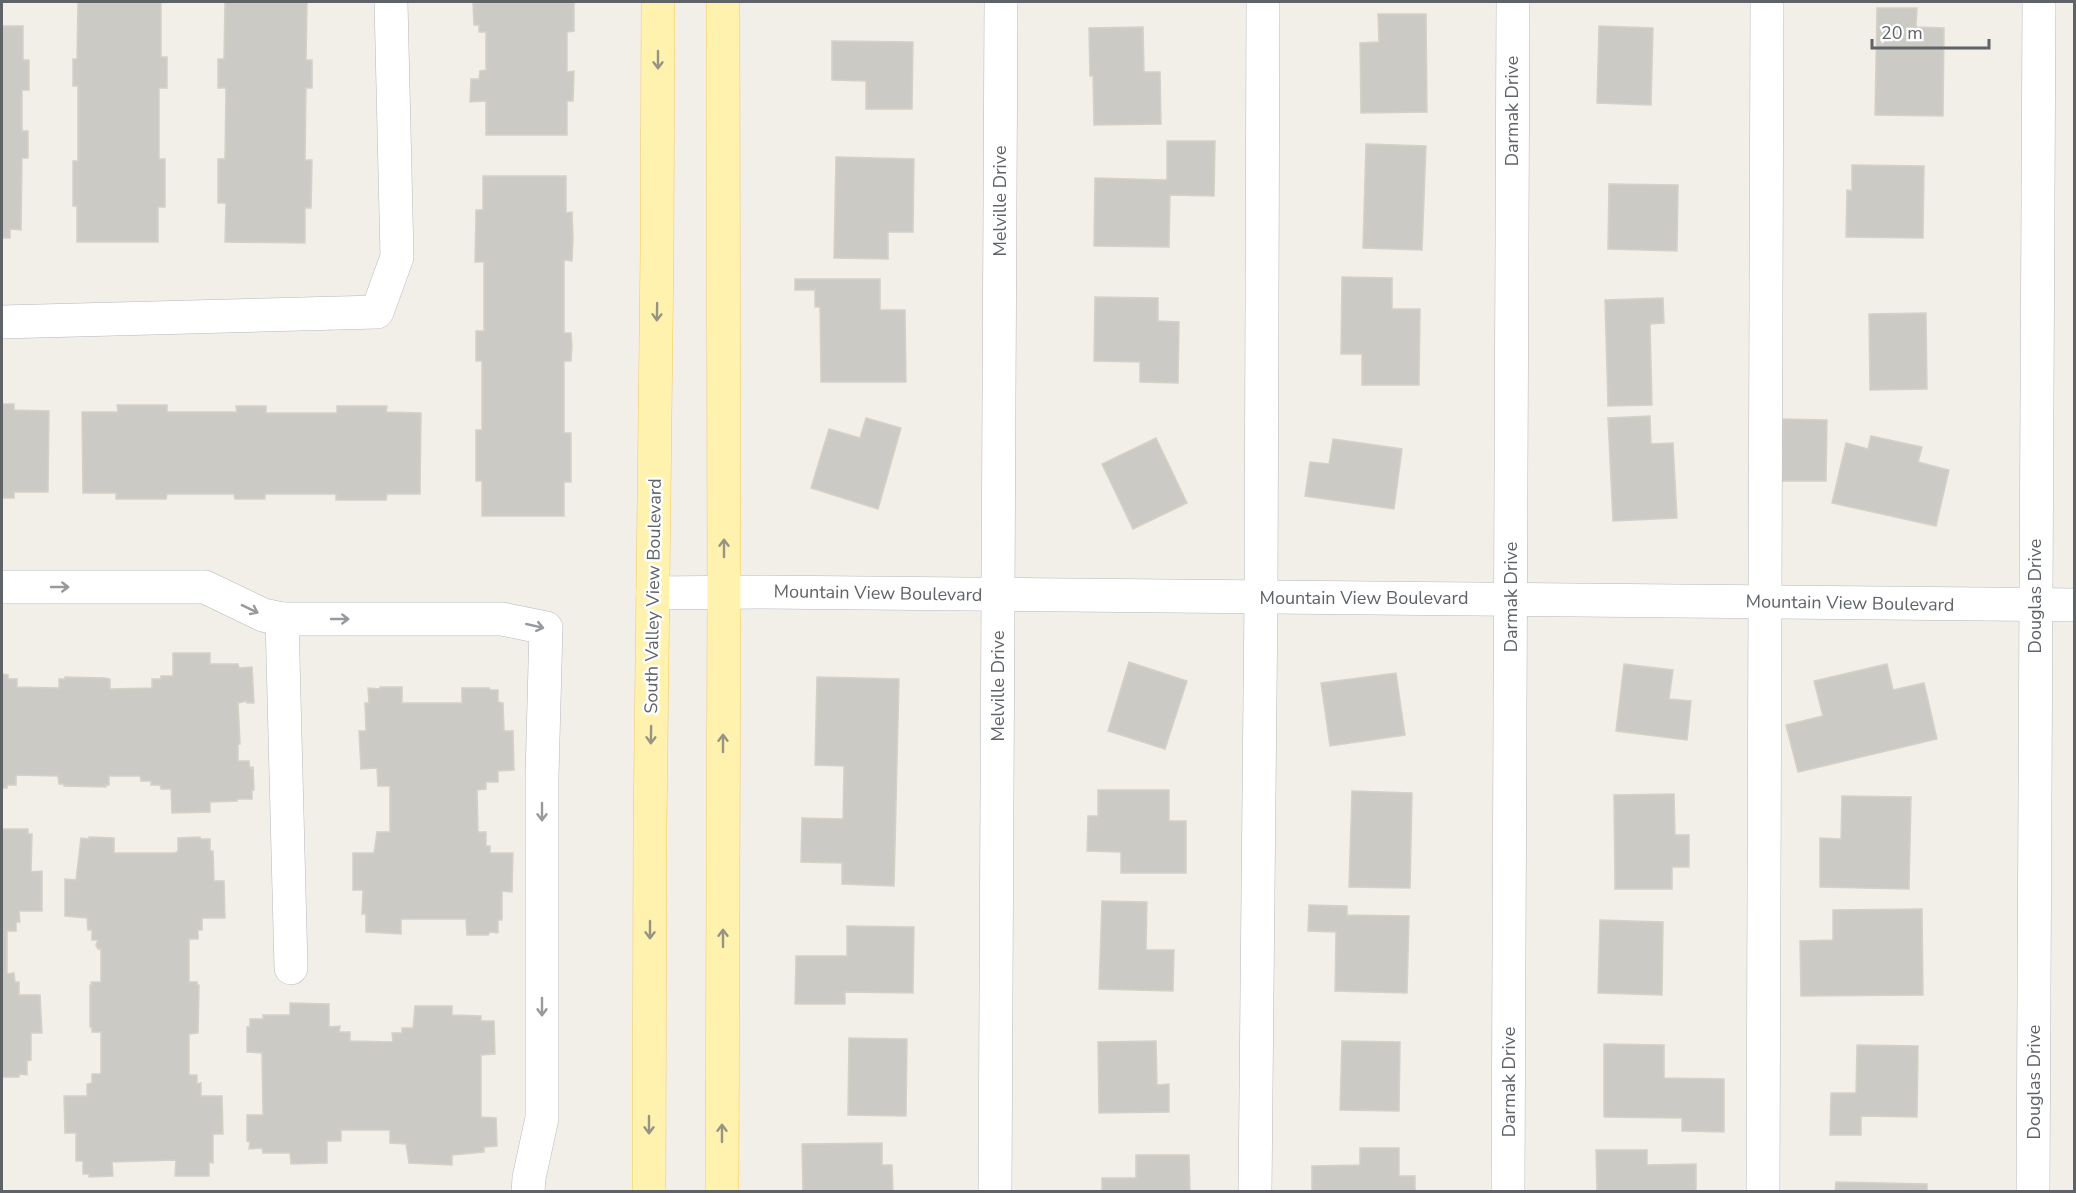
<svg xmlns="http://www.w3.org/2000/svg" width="2076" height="1193" font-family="'Nunito Sans',sans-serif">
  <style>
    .building { fill: #cccac5; stroke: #d6d1c6; stroke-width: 1.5 }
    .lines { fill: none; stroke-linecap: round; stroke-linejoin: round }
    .minor-casing { stroke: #b5b8bc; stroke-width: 34 }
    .major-casing { stroke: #f2c960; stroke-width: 34 }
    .minor { stroke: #fff; stroke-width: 33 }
    .major { stroke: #fff2af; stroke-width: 33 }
    .oneway { stroke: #979581 }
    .oneway2 { stroke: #979a9d }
    .labels { text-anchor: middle; stroke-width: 5; stroke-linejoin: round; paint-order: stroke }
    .street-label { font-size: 18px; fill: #5f6368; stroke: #fff }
  </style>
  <rect width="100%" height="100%" fill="#f1efe8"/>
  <g class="building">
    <polygon points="78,2 161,2 161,57 167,57 167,88 159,88 159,159 165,159 165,207 158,207 158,242 77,242 77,206 73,206 73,161 78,161 78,86 73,86 73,59 77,59"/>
    <polygon points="225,2 307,2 306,60 312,60 312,88 306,88 305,160 312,160 311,208 305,208 305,243 225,242 226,203 218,203 218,159 225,159 226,88 218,88 218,59 224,59"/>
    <polygon points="479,2 574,2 574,31 567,32 567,72 574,71 573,101 567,101 567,135 486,135 486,101 470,102 471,79 479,79 480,71 486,70 486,32 479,32 479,25 474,25 473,3 479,3"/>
    <polygon points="1877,8 1917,8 1916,27 1944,28 1943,116 1875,115"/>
    <polygon points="1378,14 1426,14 1427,112 1361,113 1360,43 1379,42"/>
    <polygon points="2,26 23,26 23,60 29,60 29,90 22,90 22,131 28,131 28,158 22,158 21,230 10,229 10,238 2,238"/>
    <polygon points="1599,26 1653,28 1651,105 1597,103"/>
    <polygon points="1143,27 1144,72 1160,72 1161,124 1094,125 1093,76 1090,76 1089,28"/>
    <polygon points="832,41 913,42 912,109 866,109 866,81 832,80"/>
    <polygon points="1167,141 1215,141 1214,196 1170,195 1169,247 1094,246 1095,178 1167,180"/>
    <polygon points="1366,144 1426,146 1422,250 1363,248"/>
    <polygon points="836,157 914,159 913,232 888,232 888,259 834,258"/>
    <polygon points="1852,165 1924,166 1923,238 1846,237 1847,190 1852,191"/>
    <polygon points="483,176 566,176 566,213 572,212 573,238 572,261 564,260 564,333 571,333 572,346 571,361 564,361 564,433 571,433 571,482 564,482 564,516 482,516 482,481 476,481 476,430 482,430 482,361 476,361 476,331 484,331 484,262 475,262 476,210 483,210"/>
    <polygon points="1609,184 1678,185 1677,251 1608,249"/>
    <polygon points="1342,277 1392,278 1392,309 1420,309 1419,385 1362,385 1362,354 1341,354"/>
    <polygon points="795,279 880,279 880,310 905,310 906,382 821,382 820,307 815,307 815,290 795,290"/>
    <polygon points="1095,297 1158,298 1158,321 1179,322 1178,383 1140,382 1140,362 1094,361"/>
    <polygon points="1663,298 1664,323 1650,324 1652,405 1608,406 1605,300"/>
    <polygon points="1926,313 1927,389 1870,390 1869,314"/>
    <polygon points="2,404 14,404 14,410 49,411 48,492 14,492 14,498 2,498"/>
    <polygon points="117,405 167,405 167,412 237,412 236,406 266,406 266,413 337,413 337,406 387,406 386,412 421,413 420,494 387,494 386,500 336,500 336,494 265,494 265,499 235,499 234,494 167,494 166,499 116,499 116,493 83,493 82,412 118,412"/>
    <polygon points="1650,416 1651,444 1673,443 1677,518 1613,521 1608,418"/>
    <polygon points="866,418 901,428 878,509 811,488 829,429 860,438"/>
    <polygon points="1783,419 1827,420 1826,481 1782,481"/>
    <polygon points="1871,436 1922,447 1918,462 1949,470 1936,526 1832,503 1846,443 1868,449"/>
    <polygon points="1156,438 1187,503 1133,529 1102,464"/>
    <polygon points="1333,439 1402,449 1394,509 1305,496 1310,462 1329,464"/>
    <polygon points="173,653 210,653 210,664 238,664 239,668 252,667 254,703 247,703 247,701 238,703 240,744 238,744 238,761 249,761 250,768 253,767 254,790 252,790 252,799 237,799 237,801 210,802 210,812 172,813 171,789 161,789 160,785 151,785 151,781 141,781 140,776 109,776 109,785 106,785 106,787 64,786 64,784 59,784 58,776 16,775 16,785 7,785 7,788 2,788 2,674 8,675 8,679 17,679 17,687 59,688 59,679 65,679 65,677 105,678 110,679 110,689 152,688 152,679 161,679 161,676 173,676"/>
    <polygon points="1129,662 1187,681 1165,749 1108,731"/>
    <polygon points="1624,664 1673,670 1669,699 1691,701 1687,740 1616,731"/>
    <polygon points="1887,664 1893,690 1924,683 1937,739 1798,772 1786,725 1823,716 1814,681"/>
    <polygon points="1396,673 1405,735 1330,746 1321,683"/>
    <polygon points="817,677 899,679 894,886 842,884 842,863 801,862 802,818 843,819 844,766 815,765"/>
    <polygon points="380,687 402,687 402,703 462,703 462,688 489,688 490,690 498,690 498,702 503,703 504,731 513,731 514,770 498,771 498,782 486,782 486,789 477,790 478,832 486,832 486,846 490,846 490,853 513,853 512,892 502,891 502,920 498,920 498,933 490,932 488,935 467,935 466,919 401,919 401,934 366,932 366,914 362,914 363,890 353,890 353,853 374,853 377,832 390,832 390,786 378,786 377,768 361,769 359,731 366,731 365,703 369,703 368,688 380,689"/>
    <polygon points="1098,790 1169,790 1169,821 1186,821 1186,873 1121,873 1121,852 1087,851 1088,816 1098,816"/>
    <polygon points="1352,791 1412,793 1410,888 1349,887"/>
    <polygon points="1674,794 1675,835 1689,835 1689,867 1672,867 1672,889 1615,889 1614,795"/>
    <polygon points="1842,796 1911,797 1909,889 1820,887 1820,838 1841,839"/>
    <polygon points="2,829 28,829 28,834 32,834 31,872 42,871 42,911 19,911 20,922 16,922 16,931 7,931 7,974 14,973 15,982 19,982 19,995 40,995 42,1033 31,1033 31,1060 27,1061 27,1075 19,1074 19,1077 2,1077"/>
    <polygon points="89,837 114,838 114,853 175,853 178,851 178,838 200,837 200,839 210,839 210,851 213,851 214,881 224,881 225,918 202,918 202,930 198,930 198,939 189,939 189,982 197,982 197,985 199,985 198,1033 189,1034 189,1075 197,1075 197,1084 201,1083 201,1096 222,1096 223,1134 213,1134 213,1163 209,1162 209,1176 175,1176 176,1160 112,1162 113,1176 89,1177 89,1174 83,1174 83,1161 76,1161 76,1133 65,1133 64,1096 87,1096 87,1084 92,1083 92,1074 101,1074 101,1032 92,1032 92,1027 90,1027 90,985 92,985 91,982 101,982 101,949 98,949 96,945 98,940 92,940 92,930 88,930 87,918 65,916 65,879 76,880 81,838 89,839"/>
    <polygon points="1102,901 1147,902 1146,950 1174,950 1173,991 1099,989"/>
    <polygon points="1309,905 1347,906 1347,915 1409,916 1407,993 1335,991 1336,932 1308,931"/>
    <polygon points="1922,909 1923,995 1801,996 1800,941 1833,940 1833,910"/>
    <polygon points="1600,920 1663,922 1662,995 1598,993"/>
    <polygon points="847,926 914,927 913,993 845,992 845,1004 795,1004 796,956 847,956"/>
    <polygon points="290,1003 329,1004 329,1027 340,1026 339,1032 350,1032 350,1041 393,1042 392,1033 402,1033 402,1028 413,1028 415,1006 452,1006 452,1015 481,1016 481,1021 494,1021 495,1054 481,1055 481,1117 496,1118 497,1146 484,1147 484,1152 452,1155 452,1165 409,1163 406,1144 390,1143 390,1130 341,1130 341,1141 327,1141 327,1163 291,1164 290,1153 263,1153 262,1148 249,1149 250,1142 247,1141 247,1115 263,1115 262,1053 247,1052 247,1027 250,1027 250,1019 263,1019 263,1015 290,1015"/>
    <polygon points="849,1038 907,1039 906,1116 848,1115"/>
    <polygon points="1156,1041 1157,1085 1169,1084 1169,1112 1099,1113 1098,1042"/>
    <polygon points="1342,1041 1400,1042 1399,1111 1340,1110"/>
    <polygon points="1604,1044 1664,1045 1664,1078 1724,1079 1724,1132 1682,1131 1682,1118 1604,1117"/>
    <polygon points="1857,1045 1918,1046 1917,1117 1861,1116 1861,1135 1830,1135 1831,1093 1856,1093"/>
    <polygon points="882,1143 882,1165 892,1165 893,1192 803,1192 802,1144"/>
    <polygon points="1360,1148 1399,1148 1399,1176 1415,1176 1415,1192 1312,1192 1312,1166 1360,1165"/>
    <polygon points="1596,1150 1647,1150 1647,1165 1696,1164 1696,1192 1597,1192"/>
    <polygon points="1136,1155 1189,1155 1190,1192 1102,1192 1102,1178 1136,1178"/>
    <polygon points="1836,1182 1927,1184 1927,1192 1835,1192"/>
  </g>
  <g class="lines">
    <g class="minor-casing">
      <g id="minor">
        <polyline points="2,322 377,312 397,257 391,2"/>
        <polyline points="2,587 205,587 263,615 282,619 502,619 546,628 542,776 542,1118 529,1178 528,1192"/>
        <polyline points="653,593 763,592 2074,605"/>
        <polyline points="282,619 291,968"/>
        <polyline points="995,1192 1001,2"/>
        <polyline points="1255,1192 1261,597 1263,2"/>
        <polyline points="1508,1192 1513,2"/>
        <polyline points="1763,1192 1767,2"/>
        <polyline points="2033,1192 2039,2"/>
      </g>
    </g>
    <g class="major-casing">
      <g id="major">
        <polyline points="649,1192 650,828 657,253 658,2"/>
        <polyline points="722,1192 724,592 723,2"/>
      </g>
    </g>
    <use href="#minor" class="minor"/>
    <use href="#major" class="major"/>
  </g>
  <defs><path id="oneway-shaft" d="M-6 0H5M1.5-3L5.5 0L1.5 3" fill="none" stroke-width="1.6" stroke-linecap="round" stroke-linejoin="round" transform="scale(1.5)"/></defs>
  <g class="oneway">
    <use href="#oneway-shaft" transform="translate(658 60) rotate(90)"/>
    <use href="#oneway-shaft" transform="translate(657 312) rotate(91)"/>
    <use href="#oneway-shaft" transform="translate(724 548) rotate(-90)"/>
    <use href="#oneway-shaft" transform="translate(651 735) rotate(91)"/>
    <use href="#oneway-shaft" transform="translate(723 743) rotate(-90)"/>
    <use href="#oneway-shaft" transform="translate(650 930) rotate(90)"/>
    <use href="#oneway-shaft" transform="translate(723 938) rotate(-90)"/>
    <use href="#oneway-shaft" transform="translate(649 1125) rotate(90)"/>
    <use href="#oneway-shaft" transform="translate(722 1133) rotate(-90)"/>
  </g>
  <g class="oneway2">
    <use href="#oneway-shaft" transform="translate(60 587)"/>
    <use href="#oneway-shaft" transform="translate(250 609) rotate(26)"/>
    <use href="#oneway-shaft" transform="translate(340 619)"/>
    <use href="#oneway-shaft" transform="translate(535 626) rotate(13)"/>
    <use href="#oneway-shaft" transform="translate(542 812) rotate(90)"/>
    <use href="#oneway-shaft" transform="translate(542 1007) rotate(90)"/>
  </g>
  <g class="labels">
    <g class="street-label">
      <text transform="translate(1512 111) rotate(-90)" y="6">Darmak Drive</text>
      <text transform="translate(1000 201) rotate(-90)" y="6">Melville Drive</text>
      <text transform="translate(878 593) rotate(1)" y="6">Mountain View Boulevard</text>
      <text transform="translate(653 596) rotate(-89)" y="6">South Valley View Boulevard</text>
      <text transform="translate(2035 596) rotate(-90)" y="6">Douglas Drive</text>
      <text transform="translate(1511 597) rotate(-90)" y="6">Darmak Drive</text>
      <text x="1364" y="604">Mountain View Boulevard</text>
      <text transform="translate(1850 603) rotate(1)" y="6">Mountain View Boulevard</text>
      <text transform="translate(998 686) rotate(-90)" y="6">Melville Drive</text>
      <text transform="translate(1509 1082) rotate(-90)" y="6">Darmak Drive</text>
      <text transform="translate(2034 1082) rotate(-90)" y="6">Douglas Drive</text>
    </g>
  </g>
  <rect width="2076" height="1193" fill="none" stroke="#5f6368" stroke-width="6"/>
  <path d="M1872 39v9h117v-9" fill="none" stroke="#5f6368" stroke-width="3"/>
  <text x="1881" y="39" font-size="18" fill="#5f6368" stroke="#ffffff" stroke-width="4.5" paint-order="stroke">20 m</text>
</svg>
